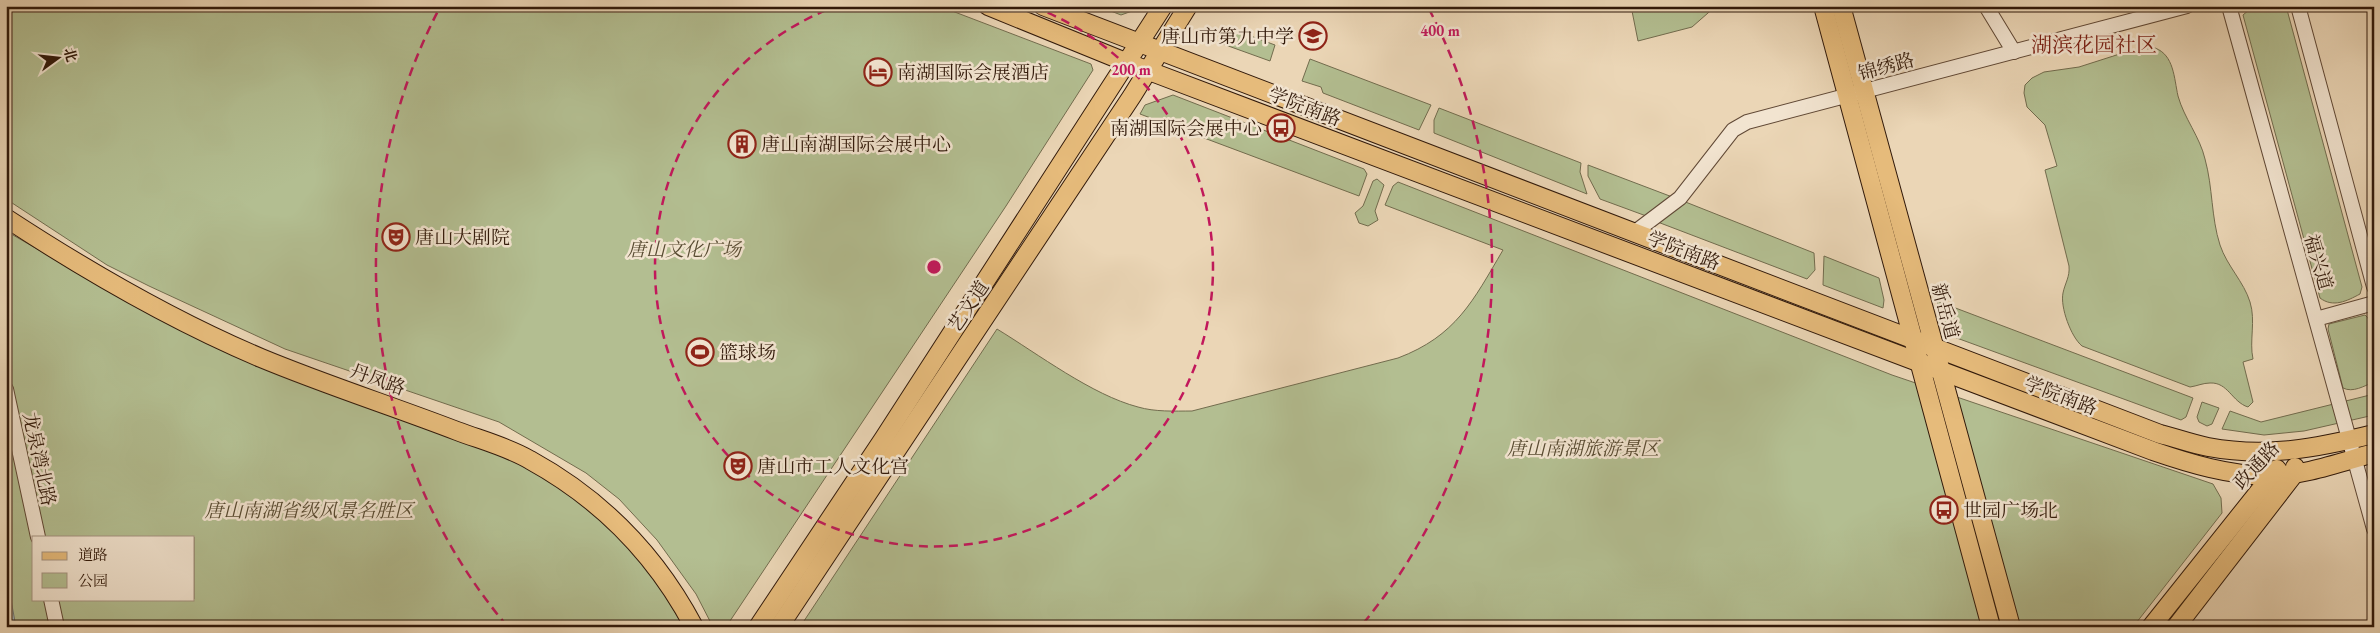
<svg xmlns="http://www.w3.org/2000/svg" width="2380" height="633" font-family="'EB Garamond','Noto Serif SC',serif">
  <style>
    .green { fill: #b3be91; stroke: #726c4e; fill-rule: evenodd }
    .water { fill: #9fb6ba; stroke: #737774 }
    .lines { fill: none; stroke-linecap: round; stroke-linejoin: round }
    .minor-casing { stroke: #604835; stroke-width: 16 }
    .major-casing { stroke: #31190a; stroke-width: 20 }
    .minor { stroke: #f2e4d0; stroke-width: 14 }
    .major { stroke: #e6bb7b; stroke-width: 18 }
    .ring { fill: none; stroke: #c2185b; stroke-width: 2.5; stroke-dasharray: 9 6 }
    .labels { text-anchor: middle; stroke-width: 5; stroke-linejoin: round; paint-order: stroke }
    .poi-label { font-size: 19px; fill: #31190a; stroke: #f2e4d0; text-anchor: start }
    .street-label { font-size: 19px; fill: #31190a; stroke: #f2e4d0 }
    .park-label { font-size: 19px; font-style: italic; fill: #584b32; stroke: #f2e4d0 }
    .quarter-label { font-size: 21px; fill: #7a1f14; stroke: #f2e4d0 }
    .centre { fill: #c2185b; stroke: #f2e4d0; stroke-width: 2.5 }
    .ring-label { font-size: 15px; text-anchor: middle; font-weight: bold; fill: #c2185b; stroke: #f2e4d0; stroke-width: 5; stroke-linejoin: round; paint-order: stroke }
  </style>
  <rect width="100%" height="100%" fill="#ebd6b6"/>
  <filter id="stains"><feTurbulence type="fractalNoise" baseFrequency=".004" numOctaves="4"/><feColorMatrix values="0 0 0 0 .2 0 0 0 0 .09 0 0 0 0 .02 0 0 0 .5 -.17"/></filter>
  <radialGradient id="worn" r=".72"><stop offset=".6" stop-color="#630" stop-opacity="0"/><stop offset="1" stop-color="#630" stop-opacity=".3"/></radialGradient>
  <g class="green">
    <polygon points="6,6 939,6 1091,64 1093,70 1006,206 726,627 713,627 696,594 657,540 619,499 586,473 499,422 285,349 149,286 107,265 6,199"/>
    <polygon points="1098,6 1146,6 1121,15"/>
    <polygon points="1631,6 1716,6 1692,27 1638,41"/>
    <path d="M2262 6H2286L2362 287 2360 294C2347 301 2333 308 2320 298L2243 15 2250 9Z"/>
    <polygon points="1226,27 1275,45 1270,61 1220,43"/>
    <path d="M2155 48C2174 55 2174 78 2178 96 2184 118 2200 137 2205 159 2213 188 2211 217 2220 245 2227 266 2244 282 2250 302 2256 321 2249 341 2253 359L2243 362 2253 402 2248 407C2232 402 2228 382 2210 383 2203 383 2197 386 2190 387L2082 346C2071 337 2060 307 2063 293 2065 283 2070 277 2069 266L2045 170 2057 166 2045 125 2027 107 2024 93 2025 85 2032 78 2044 72 2079 67 2129 51Z"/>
    <polygon points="1310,59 1431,105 1419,130 1323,93 1321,87 1302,81"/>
    <polygon points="1173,95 1364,169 1367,174 1359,196 1140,114 1145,105"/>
    <polygon points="1439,108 1581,163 1580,172 1587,194 1434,133 1434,120"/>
    <polygon points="1588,165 1675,198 1649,217 1600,199 1588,176"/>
    <polygon points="1377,179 1384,185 1375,211 1378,220 1368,226 1359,223 1355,213 1363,206 1373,181"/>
    <path d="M1398 182 1892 375 2213 484 2221 498 2222 513 2133 627H800L997 329C1038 354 1092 395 1138 407 1155 412 1174 411 1192 411L1398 358C1456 336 1473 301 1503 250L1385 205 1393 186Z"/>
    <polygon points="1683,201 1814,253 1815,270 1807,279 1655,221"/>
    <path d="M6 231 153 316 493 451C524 467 559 483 585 506 625 540 659 580 683 627H6ZM34 537H194V599H34Z"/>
    <polygon points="1824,256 1879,278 1884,300 1883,308 1823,285"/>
    <polygon points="1937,301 2193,398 2186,417 2181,420 1954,337 1944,328"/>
    <path d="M2365 315C2378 324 2374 367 2374 382 2364 386 2353 393 2343 388L2328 329 2329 324Z"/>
    <polygon points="2374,394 2374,415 2304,431 2264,435 2222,429 2230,411 2261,422"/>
    <polygon points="2202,402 2219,408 2212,424 2207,426 2199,422 2197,417"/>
  </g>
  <polygon class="water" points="6,573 16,627 6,627"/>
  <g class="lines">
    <g class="minor-casing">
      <g id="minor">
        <polyline points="1986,6 2014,52"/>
        <polyline points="2229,6 2374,529"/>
        <polyline points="2298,6 2374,287"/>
        <polyline points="1635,232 1680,198 1733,130 1747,122 2187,6"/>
        <polyline points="2316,319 2374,303"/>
        <polyline points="6,389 38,537"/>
        <polyline points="51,599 57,627"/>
      </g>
    </g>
    <g class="major-casing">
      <g id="major">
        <path d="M988 6 1128 63 2153 451C2191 464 2228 475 2269 476 2303 476 2341 462 2374 453"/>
        <path d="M1043 6 2160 434C2176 438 2192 444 2208 447 2266 458 2317 448 2374 434"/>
        <polyline points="1823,6 1991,627"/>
        <polyline points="1841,6 2011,627"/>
        <path d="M6 218C87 271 171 320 261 358 326 385 392 406 457 431 481 440 508 447 530 460 601 499 656 555 694 627"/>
        <polyline points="758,627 884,438 1163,6"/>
        <polyline points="779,627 1132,96 1188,6"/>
        <polyline points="2151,627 2277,469"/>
        <polyline points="2176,627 2295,473 2295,467"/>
      </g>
    </g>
    <use href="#minor" class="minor"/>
    <use href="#major" class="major"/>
  </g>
  <g class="ring">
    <path d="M1034 7A279 279 0 1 1 834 7"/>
    <path d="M507 626A558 558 0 0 1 439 9M1429 9A558 558 0 0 1 1361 626"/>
  </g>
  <defs>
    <g id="school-ring" transform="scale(1.4375)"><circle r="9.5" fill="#f2e4d0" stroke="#8f2418" stroke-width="1.5"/><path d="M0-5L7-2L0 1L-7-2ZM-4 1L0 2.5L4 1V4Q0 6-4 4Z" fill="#8f2418"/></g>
    <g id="hotel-ring" transform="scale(1.4375)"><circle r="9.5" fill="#f2e4d0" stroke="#8f2418" stroke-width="1.5"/><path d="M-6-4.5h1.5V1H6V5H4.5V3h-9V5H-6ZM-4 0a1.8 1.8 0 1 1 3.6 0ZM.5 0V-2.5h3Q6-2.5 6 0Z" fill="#8f2418"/></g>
    <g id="bus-ring" transform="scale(1.4375)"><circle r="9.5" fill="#f2e4d0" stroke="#8f2418" stroke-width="1.5"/><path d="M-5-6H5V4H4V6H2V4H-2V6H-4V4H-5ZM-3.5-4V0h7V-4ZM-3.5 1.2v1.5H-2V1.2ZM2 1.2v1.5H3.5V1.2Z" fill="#8f2418"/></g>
    <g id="building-ring" transform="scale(1.4375)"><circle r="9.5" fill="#f2e4d0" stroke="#8f2418" stroke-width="1.5"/><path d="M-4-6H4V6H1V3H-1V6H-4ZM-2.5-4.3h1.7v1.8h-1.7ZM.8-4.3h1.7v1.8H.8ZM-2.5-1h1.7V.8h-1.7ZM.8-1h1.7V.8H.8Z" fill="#8f2418"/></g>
    <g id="theatre-ring" transform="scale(1.4375)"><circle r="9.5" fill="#f2e4d0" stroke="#8f2418" stroke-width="1.5"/><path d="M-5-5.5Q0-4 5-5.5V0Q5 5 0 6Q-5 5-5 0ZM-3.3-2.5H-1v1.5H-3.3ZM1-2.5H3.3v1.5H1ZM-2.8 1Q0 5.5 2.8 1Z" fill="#8f2418"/></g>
    <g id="stadium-ring" transform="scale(1.4375)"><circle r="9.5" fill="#f2e4d0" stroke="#8f2418" stroke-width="1.5"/><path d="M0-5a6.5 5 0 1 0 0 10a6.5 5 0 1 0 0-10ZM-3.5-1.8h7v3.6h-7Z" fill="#8f2418"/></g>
  </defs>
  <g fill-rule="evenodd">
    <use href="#school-ring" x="1313" y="36"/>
    <use href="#hotel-ring" x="878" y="72"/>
    <use href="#bus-ring" x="1281" y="128"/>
    <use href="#building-ring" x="742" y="144"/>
    <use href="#theatre-ring" x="396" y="237"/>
    <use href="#stadium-ring" x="700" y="352"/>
    <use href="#theatre-ring" x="738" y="466"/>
    <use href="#bus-ring" x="1944" y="510"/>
  </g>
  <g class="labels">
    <g class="poi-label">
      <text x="1294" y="43" text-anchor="end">唐山市第九中学</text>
      <text x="897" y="79">南湖国际会展酒店</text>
      <text x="1262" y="135" text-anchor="end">南湖国际会展中心</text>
      <text x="761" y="151">唐山南湖国际会展中心</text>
      <text x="415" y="244">唐山大剧院</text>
      <text x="719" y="359">篮球场</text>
      <text x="757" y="473">唐山市工人文化宫</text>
      <text x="1963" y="517">世园广场北</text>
    </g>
    <g class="street-label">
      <text transform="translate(1886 66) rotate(-15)" y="7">锦绣路</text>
      <text transform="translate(1305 106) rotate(21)" y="7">学院南路</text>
      <text transform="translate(1684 250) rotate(21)" y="7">学院南路</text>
      <text transform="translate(2319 262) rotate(74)" y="7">福兴道</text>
      <text transform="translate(968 306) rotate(-56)" y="7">艺文道</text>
      <text transform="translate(1946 311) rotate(75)" y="7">新岳道</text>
      <text transform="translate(378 379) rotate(20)" y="7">丹凤路</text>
      <text transform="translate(2061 395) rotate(21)" y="7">学院南路</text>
      <text transform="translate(40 459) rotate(78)" y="7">龙泉湾北路</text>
      <text transform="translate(2256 465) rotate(-47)" y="7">政通路</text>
    </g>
    <g class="park-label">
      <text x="684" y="256">唐山文化广场</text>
      <text x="1583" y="455">唐山南湖旅游景区</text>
      <text x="309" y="517">唐山南湖省级风景名胜区</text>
    </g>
    <g class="quarter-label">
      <text x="2094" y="52">湖滨花园社区</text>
    </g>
  </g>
  <circle cx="934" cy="267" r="8" class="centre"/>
  <g class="ring-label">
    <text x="1440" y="36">400 m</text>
    <text x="1131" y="75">200 m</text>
  </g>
  <rect width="2380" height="633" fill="none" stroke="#ebd6b6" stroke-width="25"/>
  <rect x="8" y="8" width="2365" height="618" fill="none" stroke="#31190a" stroke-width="2.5"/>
  <rect x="12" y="12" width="2355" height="608" fill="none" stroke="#31190a"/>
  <rect x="32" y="536" width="162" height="65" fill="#f2e4d0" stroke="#a59381"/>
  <rect x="42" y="552" width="25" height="8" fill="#e6bb7b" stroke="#a59381"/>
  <text x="78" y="560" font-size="15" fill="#31190a">道路</text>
  <rect x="42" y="573" width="25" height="15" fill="#b3be91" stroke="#a59381"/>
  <text x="78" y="586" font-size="15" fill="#31190a">公园</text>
  <g transform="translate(58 58) rotate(75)" stroke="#f2e4d0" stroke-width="4" paint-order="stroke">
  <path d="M0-4L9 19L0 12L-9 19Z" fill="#31190a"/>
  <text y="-8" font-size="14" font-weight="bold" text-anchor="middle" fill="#31190a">北</text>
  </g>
  <rect width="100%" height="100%" filter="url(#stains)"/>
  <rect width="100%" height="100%" fill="url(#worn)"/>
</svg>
